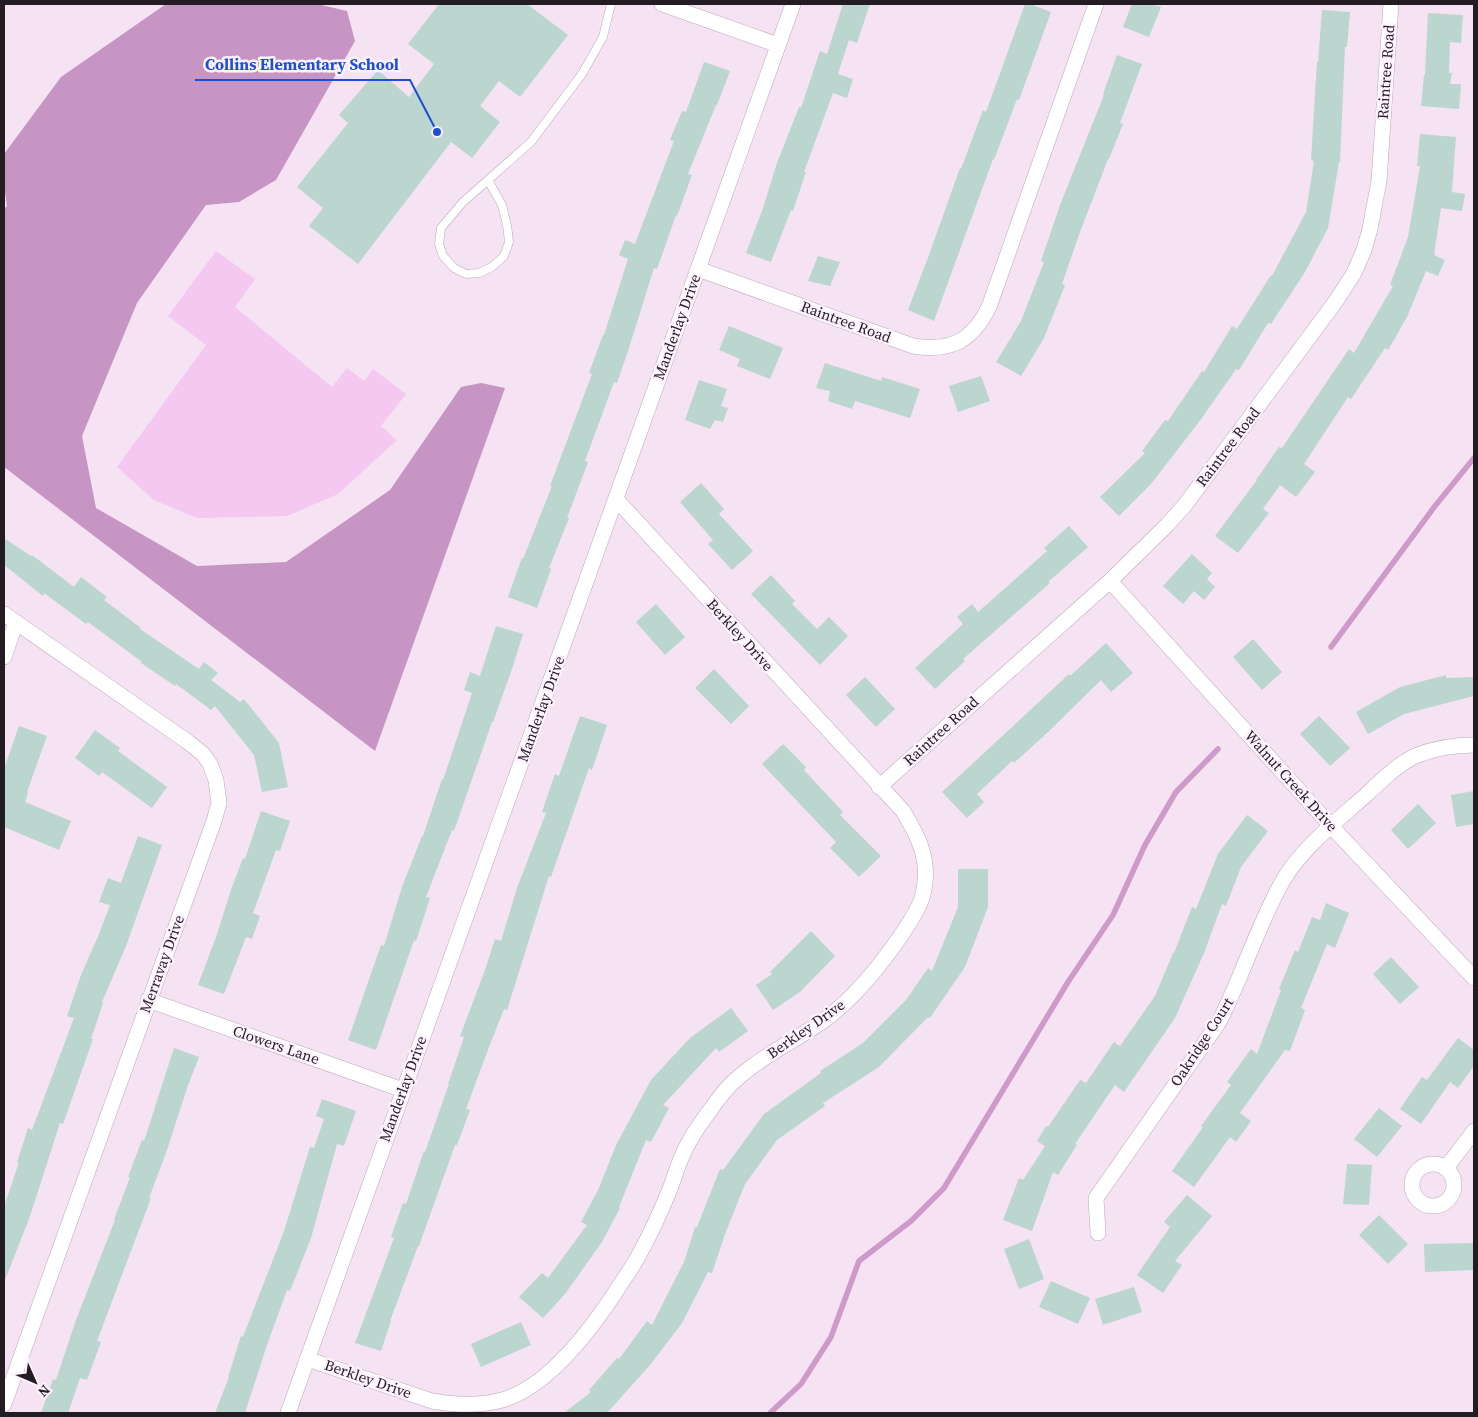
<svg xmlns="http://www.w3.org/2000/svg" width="1478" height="1417" font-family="'Source Serif 4',serif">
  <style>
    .green { fill: #f4c8f1 }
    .forest { fill: #c795c4 }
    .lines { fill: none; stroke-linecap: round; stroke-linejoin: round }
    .stream { stroke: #cd9aca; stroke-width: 5.5 }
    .building { fill: #bbd6cf }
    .lane-casing { stroke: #baa8b9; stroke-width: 9 }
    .street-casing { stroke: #baa8b9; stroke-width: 16 }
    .lane { stroke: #fff; stroke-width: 8 }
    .street { stroke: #fff; stroke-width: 15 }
    .labels { text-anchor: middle; stroke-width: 5; stroke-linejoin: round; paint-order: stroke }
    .street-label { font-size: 15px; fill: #231c22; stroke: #fdf2fd }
    .leader { fill: none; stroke: #1d4ed8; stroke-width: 2 }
    .callout-dot { fill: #1d4ed8; stroke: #fdf2fd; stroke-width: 2 }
    .callout-label { font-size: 16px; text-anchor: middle; font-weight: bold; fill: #1d4ed8; stroke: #fdf2fd; stroke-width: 5; stroke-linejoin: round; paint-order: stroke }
  </style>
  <rect width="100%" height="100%" fill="#f5e2f3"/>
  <polygon class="green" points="216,251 255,279 235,307 332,387 347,368 364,381 373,369 406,394 381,426 397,440 338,494 287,516 197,518 154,500 117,467 206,345 168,316"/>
  <polygon class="forest" points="166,4 317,4 347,11 355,41 276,180 239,202 206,205 137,303 82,436 96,508 197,566 286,562 390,490 461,387 481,383 505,388 375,751 4,467 4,209 7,206 4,185 4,154 61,77"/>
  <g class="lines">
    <g class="stream">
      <polyline points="1331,647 1435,506 1474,458"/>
      <polyline points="770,1413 801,1384 831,1337 859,1261 911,1221 944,1188 1068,982 1113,915 1145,845 1176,792 1218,749"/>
    </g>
  </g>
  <g class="building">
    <polygon points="439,4 527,4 568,35 520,97 499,81 480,106 500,122 472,158 451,142 358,264 309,226 323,208 297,187 348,123 339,115 378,70 409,97 434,64 408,44"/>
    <polygon points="843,4 870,4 857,43 849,40 838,74 853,79 847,98 833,93 804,172 806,172 793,211 791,210 771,262 746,253 763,208 777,163 799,107 801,108 820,51 827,54"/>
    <polygon points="1025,4 1030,4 1051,12 1019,100 1017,99 994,160 993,159 934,321 908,310 929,255 960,168 961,169 983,110 986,112"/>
    <polygon points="1132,4 1151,4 1161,7 1149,37 1123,27"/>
    <polygon points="1322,10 1350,12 1347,47 1345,47 1340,162 1339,162 1328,228 1305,272 1271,324 1268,323 1239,370 1236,369 1202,418 1151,484 1119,516 1100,497 1145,453 1142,451 1165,420 1168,421 1202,371 1204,372 1232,326 1237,329 1271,275 1272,276 1306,212 1314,161 1311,160 1317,62 1318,62"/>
    <polygon points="1428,13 1463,15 1461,43 1450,42 1449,73 1452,73 1450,84 1461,84 1459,109 1421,106 1424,75 1425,75"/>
    <polygon points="1117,55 1142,64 1120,123 1123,124 1109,159 1108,159 1080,232 1062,284 1065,285 1044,338 1021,376 996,362 1021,321 1044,262 1041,261 1060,205 1104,95 1103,94"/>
    <polygon points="704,62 730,71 717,105 716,105 688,174 692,175 677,216 676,215 657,269 654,268 628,351 617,383 614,382 585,461 588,462 567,518 569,518 549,568 551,569 537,608 508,597 522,558 523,559 552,486 550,486 592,374 589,373 603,335 604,335 628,259 619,255 625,240 635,244 674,141 670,140 682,111 686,112"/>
    <polygon points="1420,134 1456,137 1452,192 1465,194 1462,211 1441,208 1434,255 1445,260 1438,276 1426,271 1407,317 1388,350 1385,348 1351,399 1348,397 1304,464 1315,472 1296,497 1280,485 1263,509 1269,513 1238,553 1215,536 1257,480 1256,480 1279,447 1282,448 1349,349 1354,353 1393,286 1390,285 1408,237 1420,166 1417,166"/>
    <polygon points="818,256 840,262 830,286 808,281"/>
    <polygon points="729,326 783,348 770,379 737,366 740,359 719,350"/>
    <polygon points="825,363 881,381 882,377 920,389 910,418 855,401 852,409 828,401 830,391 816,388"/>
    <polygon points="981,376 990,401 958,412 949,386"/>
    <polygon points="699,380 727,389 721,406 728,408 723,422 715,420 710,429 685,420"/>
    <polygon points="701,483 724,509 719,514 753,551 732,570 708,544 713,540 680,502"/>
    <polygon points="1069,526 1088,547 1048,582 1050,583 963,659 965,661 935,689 915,668 963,624 957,617 972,604 978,612 1047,551 1044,548"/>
    <polygon points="4,538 31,556 32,555 74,587 81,577 107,597 104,600 141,628 140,629 199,669 204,662 218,673 211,680 240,702 244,699 279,743 288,787 262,792 254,755 215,706 211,710 176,684 175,686 141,663 142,662 88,622 86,624 44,593 43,596 4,565"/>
    <polygon points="1192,554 1212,573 1207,579 1215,587 1204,600 1194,591 1183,604 1163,586"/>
    <polygon points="771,575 795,601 792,604 817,629 829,617 848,636 820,665 751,594"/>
    <polygon points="656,604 685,637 665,655 636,622"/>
    <polygon points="496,626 523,634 512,669 493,722 492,722 454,831 452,830 426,897 430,898 416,941 414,940 376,1050 348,1040 381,945 384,946 402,887 422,836 423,836 442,779 443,780 472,693 464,690 470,672 480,676"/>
    <polygon points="1253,639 1282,672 1262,690 1233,657"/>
    <polygon points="1106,643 1133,673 1111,692 1101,680 1047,733 1014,763 1012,761 977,794 984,802 967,818 942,792 1069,674 1070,676"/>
    <polygon points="714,669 749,706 731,724 695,688"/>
    <polygon points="1446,675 1446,678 1474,677 1474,696 1404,714 1368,734 1356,712 1400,687"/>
    <polygon points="865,677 895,709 876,727 846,695"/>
    <polygon points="580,716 607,725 592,770 589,768 551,877 549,876 507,1010 504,1009 489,1047 466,1109 470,1110 457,1145 455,1145 419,1246 418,1246 390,1321 391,1321 381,1351 355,1343 394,1238 391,1237 403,1203 406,1204 424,1151 425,1152 449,1084 448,1084 464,1037 460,1036 484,973 495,939 501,941 517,888 546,813 542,812 555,774 559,776"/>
    <polygon points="1319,716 1350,748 1330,766 1300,734"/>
    <polygon points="19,726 47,736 27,792 28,793 25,802 71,821 59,850 4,827 4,769"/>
    <polygon points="95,730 120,748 118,751 167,787 152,808 102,772 99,776 75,758"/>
    <polygon points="783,744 806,767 804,770 843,812 840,815 881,856 859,877 830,848 836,842 762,764"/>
    <polygon points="1474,791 1474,824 1456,827 1451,795"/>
    <polygon points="1418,804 1436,823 1408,849 1391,830"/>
    <polygon points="261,811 290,821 280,851 276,850 253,913 260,916 252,939 246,937 224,994 198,985 216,937 231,890 243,858 245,859"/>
    <polygon points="1247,815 1268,831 1241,867 1226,906 1222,904 1204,953 1175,1018 1124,1092 1115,1085 1075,1144 1077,1145 1058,1175 1053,1172 1032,1231 1003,1220 1019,1178 1023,1180 1045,1146 1037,1141 1046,1126 1048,1127 1080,1080 1086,1083 1114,1042 1120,1046 1155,996 1173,953 1174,953 1192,907 1196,909 1218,854"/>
    <polygon points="138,836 162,845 126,946 102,1002 103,1003 91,1039 93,1039 63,1124 60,1123 29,1219 5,1280 4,1280 4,1207 19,1162 17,1162 28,1128 32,1130 74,1018 67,1016 81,975 99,934 110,905 99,902 108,878 121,883"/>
    <polygon points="958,869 988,869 988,907 965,967 930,1018 928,1017 879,1067 823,1103 825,1106 777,1140 745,1184 725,1234 712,1273 708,1272 682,1323 650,1365 607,1413 564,1413 591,1392 589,1390 617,1358 619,1359 647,1321 652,1325 684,1262 695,1227 697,1227 720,1169 723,1170 764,1114 821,1073 820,1071 863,1043 906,1000 928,968 932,971 958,907"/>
    <polygon points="1326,903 1349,913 1335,948 1327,944 1301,1008 1305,1010 1290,1051 1285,1050 1240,1113 1251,1121 1236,1142 1230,1137 1194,1187 1172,1171 1203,1127 1201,1126 1231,1085 1227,1082 1251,1049 1257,1054 1281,990 1279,989 1295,950 1298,952 1312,917 1320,920"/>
    <polygon points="811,931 835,956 800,992 773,1010 756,985 772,974 770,972"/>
    <polygon points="1391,957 1419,987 1400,1004 1373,974"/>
    <polygon points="731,1008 748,1031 719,1052 716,1048 663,1105 669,1108 651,1142 646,1140 619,1207 620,1208 602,1242 565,1294 543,1318 519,1297 542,1273 548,1278 587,1225 581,1222 599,1188 616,1145 651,1080 690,1038"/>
    <polygon points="1458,1038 1474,1050 1474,1066 1458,1088 1450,1082 1421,1124 1400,1109 1422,1077 1427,1080"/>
    <polygon points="174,1048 199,1057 187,1088 167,1150 149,1198 151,1198 97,1341 101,1342 87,1380 80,1378 68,1413 41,1413 53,1379 56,1380 76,1320 115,1220 114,1220 130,1177 128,1177 142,1140 144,1141"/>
    <polygon points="322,1099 356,1111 344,1146 337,1144 311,1238 290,1291 287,1290 267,1345 245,1413 215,1413 229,1377 228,1377 241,1336 243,1337 284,1231 310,1147 314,1148 324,1119 316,1116"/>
    <polygon points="1379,1108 1402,1126 1377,1157 1354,1139"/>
    <polygon points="1347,1164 1372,1165 1369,1205 1343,1204"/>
    <polygon points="1187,1195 1212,1216 1175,1261 1182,1265 1163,1293 1137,1275 1170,1227 1164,1222"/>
    <polygon points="1379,1215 1408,1244 1388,1264 1359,1235"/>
    <polygon points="1029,1239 1044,1279 1019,1289 1004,1249"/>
    <polygon points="1474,1243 1474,1270 1425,1272 1424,1244"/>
    <polygon points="1051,1281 1090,1298 1078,1324 1039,1307"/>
    <polygon points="1134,1287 1142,1312 1103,1325 1095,1299"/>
    <polygon points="521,1322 531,1345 481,1367 471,1344"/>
  </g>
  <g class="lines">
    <g class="lane-casing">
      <polyline id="lane" points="488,180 502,205 507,225 509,242 504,256 492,267 479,273 466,274 454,268 443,256 439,244 441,228 463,202 488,180 531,142 582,74 603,37 611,4"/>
    </g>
    <g class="street-casing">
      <g id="street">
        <polyline points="662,4 778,45"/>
        <path d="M698 269 913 346C951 352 972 341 989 307L1096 4"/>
        <polyline points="1110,581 1331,826 1474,978"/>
        <polyline points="4,614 188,742 203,754 210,764 216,780 219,803 214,821 4,1404"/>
        <polyline points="4,657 16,622"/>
        <polyline points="879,787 1110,581 1167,525 1185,505 1336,301 1354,273 1364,250 1370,229 1379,181 1391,4"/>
        <polyline points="148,1000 403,1090"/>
        <circle cx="1433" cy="1185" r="21"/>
        <polyline points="1446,1168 1474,1131"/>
        <path d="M1098 1233 1096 1198 1219 1022C1242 977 1257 928 1281 884 1300 849 1338 820 1367 794 1382 780 1397 765 1415 756 1435 748 1453 745 1474 745"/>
        <path d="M307 1359 432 1401C455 1405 480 1406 502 1400 551 1386 596 1323 622 1282 628 1273 635 1263 640 1253 651 1233 661 1211 670 1189 676 1173 680 1157 689 1142 697 1127 709 1112 719 1098 746 1062 792 1044 827 1018 857 995 881 965 902 934 909 923 918 911 922 898 925 888 926 875 925 865 923 845 913 828 903 811L616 499"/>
        <polyline points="288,1413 793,4"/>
      </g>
    </g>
    <use href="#lane" class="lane"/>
    <use href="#street" class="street"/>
  </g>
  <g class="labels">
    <g class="street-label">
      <text transform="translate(1386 72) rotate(-86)" y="5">Raintree Road</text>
      <text transform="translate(846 322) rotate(20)" y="5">Raintree Road</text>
      <text transform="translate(677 327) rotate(-70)" y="5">Manderlay Drive</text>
      <text transform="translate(1228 447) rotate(-53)" y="5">Raintree Road</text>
      <text transform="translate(740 635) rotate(48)" y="5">Berkley Drive</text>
      <text transform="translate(541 709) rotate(-70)" y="5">Manderlay Drive</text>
      <text transform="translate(941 731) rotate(-42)" y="5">Raintree Road</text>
      <text transform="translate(1291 781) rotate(48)" y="5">Walnut Creek Drive</text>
      <text transform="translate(162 964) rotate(-70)" y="5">Merravay Drive</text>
      <text transform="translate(806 1029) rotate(-35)" y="5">Berkley Drive</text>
      <text transform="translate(1202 1042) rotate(-57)" y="5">Oakridge Court</text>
      <text transform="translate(276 1045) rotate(19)" y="5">Clowers Lane</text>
      <text transform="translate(403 1089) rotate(-70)" y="5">Manderlay Drive</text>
      <text transform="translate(368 1379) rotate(19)" y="5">Berkley Drive</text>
    </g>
  </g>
  <path class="leader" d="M437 132L410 80H195"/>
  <circle class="callout-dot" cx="437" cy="132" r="5"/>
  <g class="callout-label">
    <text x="302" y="70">Collins Elementary School</text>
  </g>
  <rect width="1478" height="1417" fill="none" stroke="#231c22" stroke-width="10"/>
  <g transform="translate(35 1382) rotate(135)" stroke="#fdf2fd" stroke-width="4" paint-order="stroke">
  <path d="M0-4L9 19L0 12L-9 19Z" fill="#231c22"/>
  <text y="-8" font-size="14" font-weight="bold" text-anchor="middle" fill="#231c22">N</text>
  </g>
</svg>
